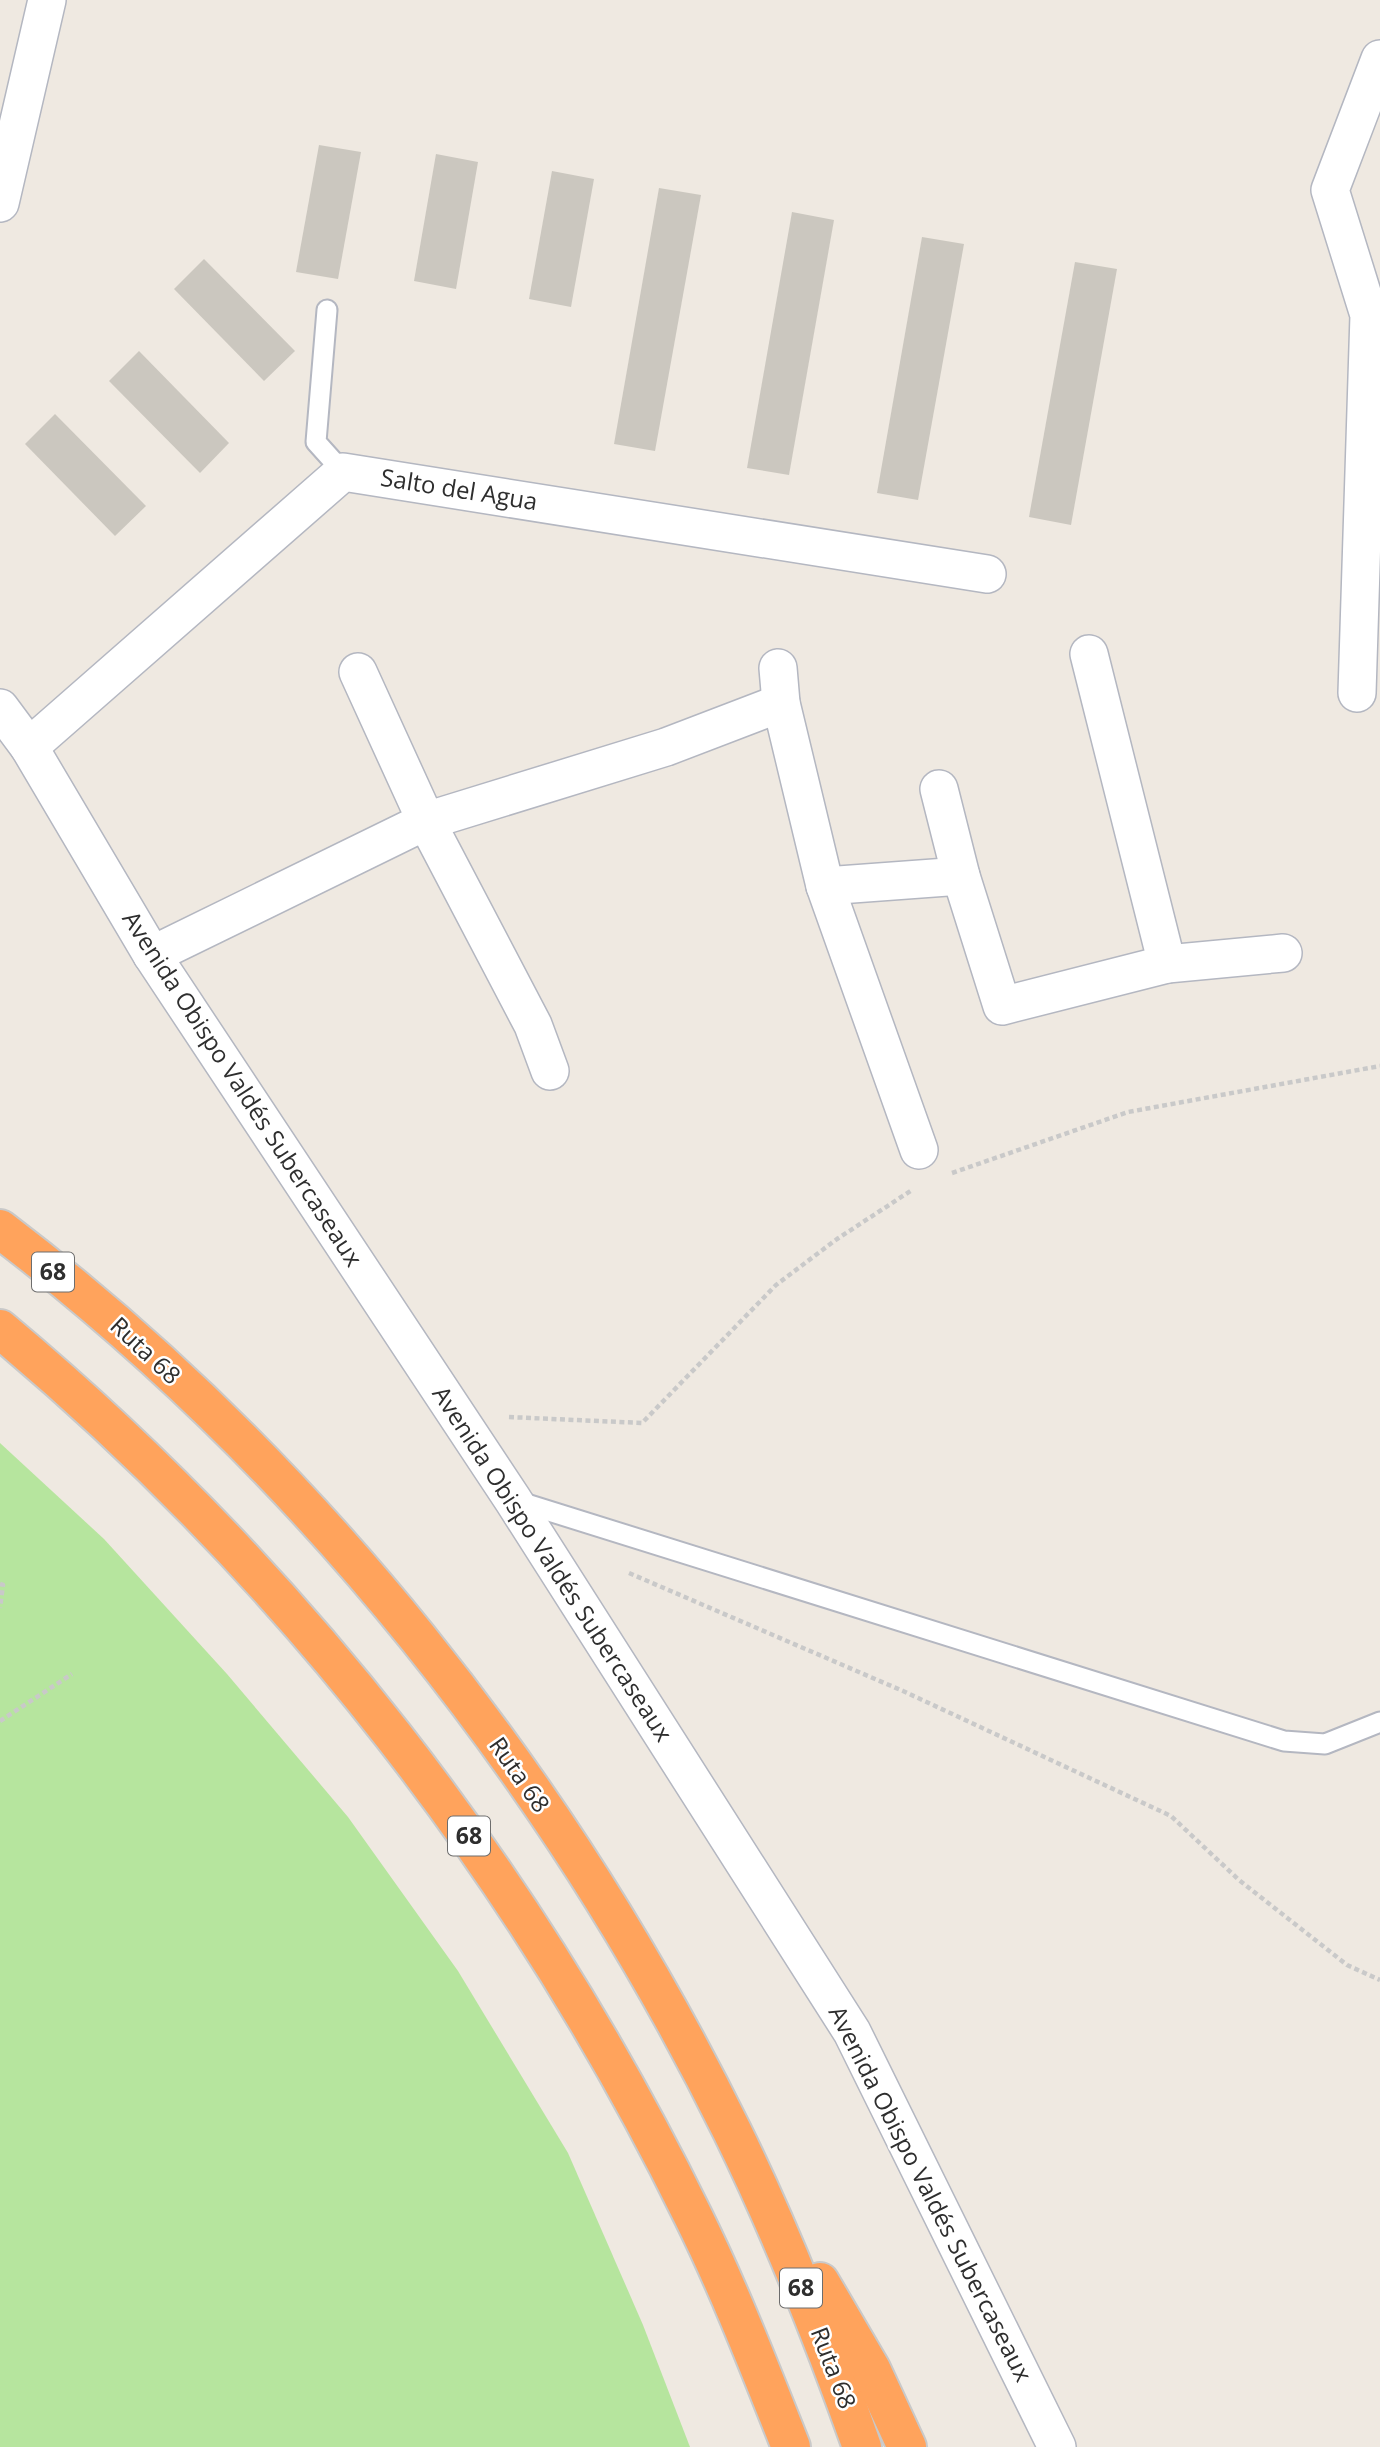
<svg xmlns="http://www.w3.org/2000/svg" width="1380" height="2447" font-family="'Open Sans',sans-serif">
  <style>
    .green { fill: #b6e59e }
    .building { fill: #cbc7bf }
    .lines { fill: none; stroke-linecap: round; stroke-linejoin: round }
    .service-casing { stroke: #b4b7c1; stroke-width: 23 }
    .minor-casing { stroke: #b4b7c1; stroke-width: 40 }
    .motorway-casing { stroke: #c9c9c9; stroke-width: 42 }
    .path { stroke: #c9c9c9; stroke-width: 4.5; stroke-dasharray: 5 3.5; stroke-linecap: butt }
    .service { stroke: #fff; stroke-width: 19 }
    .minor { stroke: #fff; stroke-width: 37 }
    .motorway { stroke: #ffa35c; stroke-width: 38 }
    .labels { text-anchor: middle; stroke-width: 5; stroke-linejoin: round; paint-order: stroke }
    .shield { fill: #fff; stroke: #6d6d6d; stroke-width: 2 }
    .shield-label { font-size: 23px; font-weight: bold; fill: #2e2e2e }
    .street-label { font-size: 24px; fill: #2e2e2e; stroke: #fff }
  </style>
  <rect width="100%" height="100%" fill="#efe9e1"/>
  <polygon class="green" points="0,1443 104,1539 227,1674 348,1817 458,1971 568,2153 643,2325 690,2447 0,2447"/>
  <g class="building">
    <polygon points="319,145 361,152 338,279 296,272"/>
    <polygon points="436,154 478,162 456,289 414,281"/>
    <polygon points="552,171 594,179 571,307 529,299"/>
    <polygon points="659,188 701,195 655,451 614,444"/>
    <polygon points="792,212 834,220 789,475 747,468"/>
    <polygon points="922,237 964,244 918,500 877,493"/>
    <polygon points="204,259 295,351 264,381 174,289"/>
    <polygon points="1075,262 1117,269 1071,525 1029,517"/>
    <polygon points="139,351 229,443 200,473 109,381"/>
    <polygon points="55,414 146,506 115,536 25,444"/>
  </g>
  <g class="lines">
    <g class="service-casing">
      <g id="service">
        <polyline points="327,310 316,442 343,472"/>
        <polyline points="517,1501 1284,1741 1325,1744 1380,1722"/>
      </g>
    </g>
    <g class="minor-casing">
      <g id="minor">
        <polyline points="0,203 47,0"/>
        <polyline points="1089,654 1167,964"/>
        <polyline points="778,668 781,703 825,886 919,1150"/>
        <polyline points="358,672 426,821 533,1025 550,1071"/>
        <polyline points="1357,693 1369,315 1330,190 1380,59"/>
        <polyline points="0,708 29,747 152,955 513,1500 852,2032 1057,2447"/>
        <polyline points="29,747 343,472 987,574"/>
        <polyline points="939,789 961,876 1002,1006 1167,964 1283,953"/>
        <polyline points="825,886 961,876"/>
        <polyline points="152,955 426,821 666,747 781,703"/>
      </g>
    </g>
    <g class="motorway-casing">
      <g id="motorway">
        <path d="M0 1229C309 1464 561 1783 732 2131 782 2233 824 2340 862 2447"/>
        <path d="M0 1329C292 1573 526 1874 693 2216 730 2291 760 2369 791 2447"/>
        <polyline points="820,2282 871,2369 907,2447"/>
      </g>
    </g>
    <g class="path">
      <polyline points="952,1173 1128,1112 1380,1066"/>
      <polyline points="509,1417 642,1423 776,1285 837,1239 912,1190"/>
      <polyline points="629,1573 903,1691 1171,1816 1239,1880 1347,1965 1380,1980"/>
      <polyline points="0,1584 3,1585 0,1608"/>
      <polyline points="0,1721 72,1674"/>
    </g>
    <use href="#service" class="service"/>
    <use href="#minor" class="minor"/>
    <use href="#motorway" class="motorway"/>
  </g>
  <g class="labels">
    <g class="shield">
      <rect x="32" y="1252.5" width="42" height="39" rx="5"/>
      <rect x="448" y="1816.5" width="42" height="39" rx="5"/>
      <rect x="780" y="2268.5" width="42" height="39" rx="5"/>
    </g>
    <g class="shield-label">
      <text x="53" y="1280">68</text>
      <text x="469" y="1844">68</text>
      <text x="801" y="2296">68</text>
    </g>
    <g class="street-label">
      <text transform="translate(459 490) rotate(9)" y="8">Salto del Agua</text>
      <text transform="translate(242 1089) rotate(57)" y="8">Avenida Obispo Valdés Subercaseaux</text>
      <text transform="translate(145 1351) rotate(43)" y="8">Ruta 68</text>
      <text transform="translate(552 1564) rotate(57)" y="8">Avenida Obispo Valdés Subercaseaux</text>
      <text transform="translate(519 1775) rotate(55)" y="8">Ruta 68</text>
      <text transform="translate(930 2194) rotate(63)" y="8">Avenida Obispo Valdés Subercaseaux</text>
      <text transform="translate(833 2368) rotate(69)" y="8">Ruta 68</text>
    </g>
  </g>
</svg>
